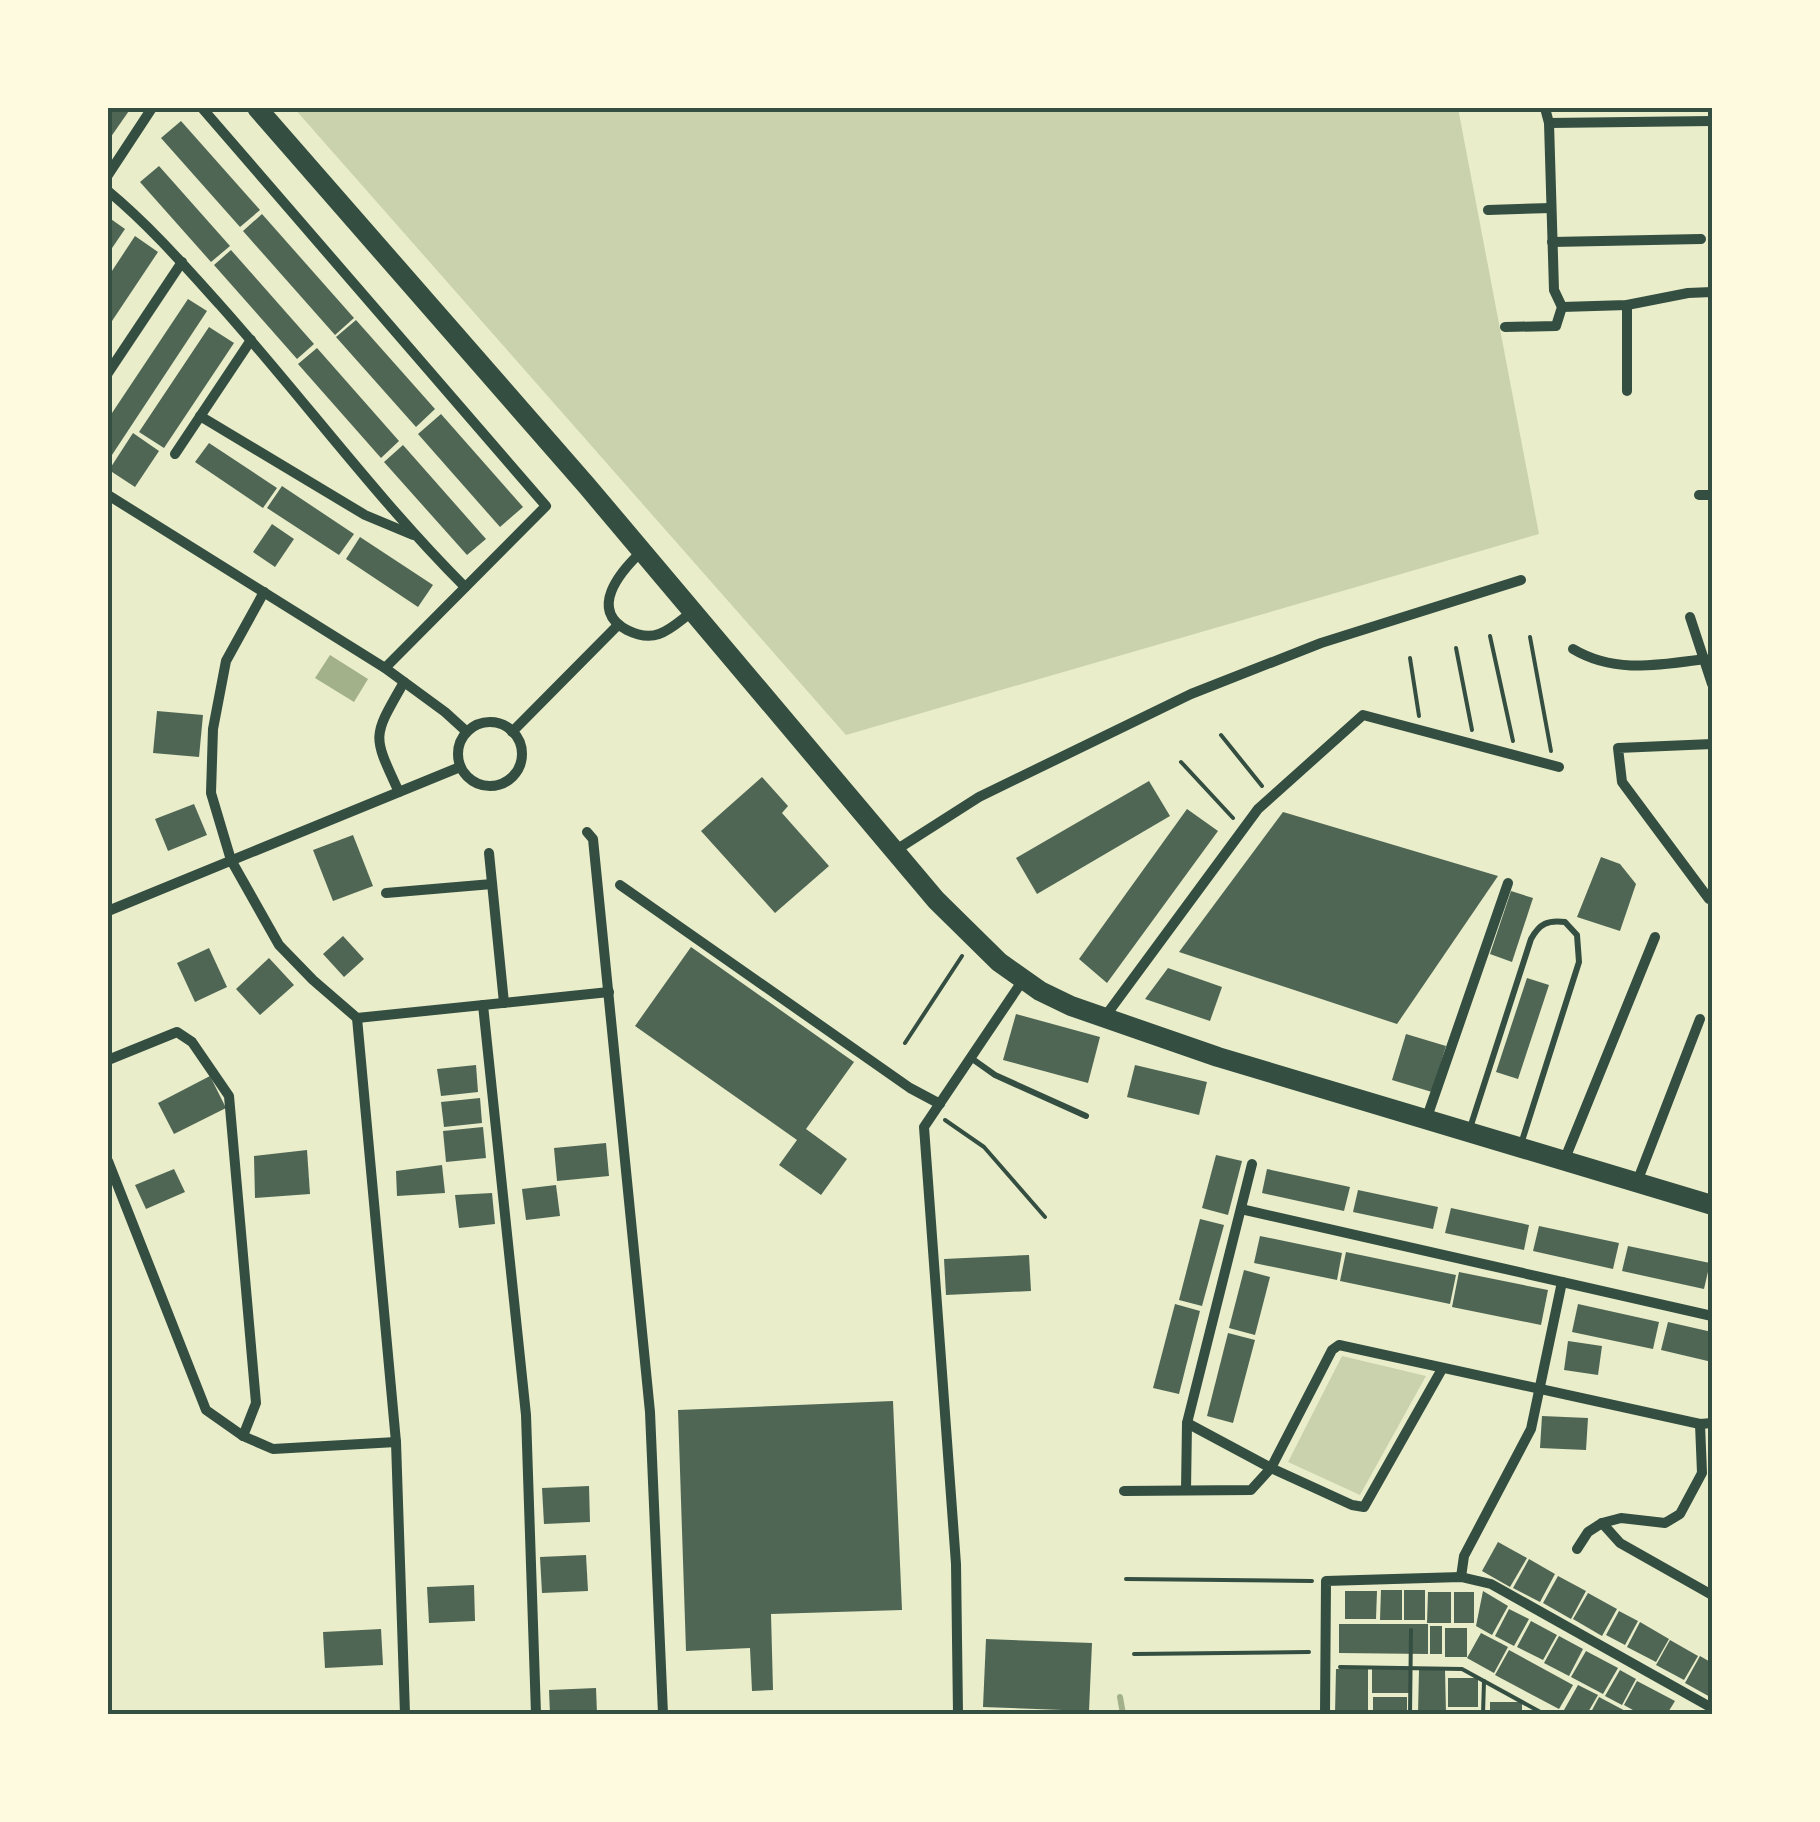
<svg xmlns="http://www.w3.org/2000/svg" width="1820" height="1822" font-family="'PT Sans Narrow',sans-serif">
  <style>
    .green { fill: #cad2ad }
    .water { fill: #a3b18a }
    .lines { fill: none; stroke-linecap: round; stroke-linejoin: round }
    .stream { stroke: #a3b18a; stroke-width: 6 }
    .building { fill: #4f6655 }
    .path { stroke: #344e41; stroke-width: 4 }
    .service { stroke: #344e41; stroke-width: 6 }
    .minor { stroke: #344e41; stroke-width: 10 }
    .primary { stroke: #344e41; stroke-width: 20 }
    .neatline { fill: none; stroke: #344e41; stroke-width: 4 }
  </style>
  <rect width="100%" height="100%" fill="#e9edc9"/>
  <g class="green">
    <polygon points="294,108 1458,108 1539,534 846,735"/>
    <polygon points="1342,1356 1426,1376 1360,1495 1288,1462"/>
  </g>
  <polygon class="water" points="330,655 368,679 354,702 315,678"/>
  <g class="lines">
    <polyline class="stream" points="1120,1697 1123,1714"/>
  </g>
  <g class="building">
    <polygon points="108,108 131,108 108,141"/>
    <polygon points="181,121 260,210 240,227 161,138"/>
    <polygon points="159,166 230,246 211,262 140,182"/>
    <polygon points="262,214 354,318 335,335 243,231"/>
    <polygon points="108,217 125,229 108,254"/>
    <polygon points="135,236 158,252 108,327 108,277"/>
    <polygon points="231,250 314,344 297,359 214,265"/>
    <polygon points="188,299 207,311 108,461 108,419"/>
    <polygon points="356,320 435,409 416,427 336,337"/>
    <polygon points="209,327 234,343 164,448 139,432"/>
    <polygon points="317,348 399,441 381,458 298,364"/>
    <polygon points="441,414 523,507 500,527 418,434"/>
    <polygon points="133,433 159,451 135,487 109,470"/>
    <polygon points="209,443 277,488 263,508 195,462"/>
    <polygon points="403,445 486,539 467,555 384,462"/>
    <polygon points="282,486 354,534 339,555 267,508"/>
    <polygon points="272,524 294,539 275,567 253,552"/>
    <polygon points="360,537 433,585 418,607 346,559"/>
    <polygon points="157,711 203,715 199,757 153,753"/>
    <polygon points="762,777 788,806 782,813 829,866 775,913 701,831"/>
    <polygon points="1149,781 1170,816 1037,894 1016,858"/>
    <polygon points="194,804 207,835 168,851 155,819"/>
    <polygon points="1187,809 1218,831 1107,983 1079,959"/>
    <polygon points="1283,812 1498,876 1397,1024 1179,952"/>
    <polygon points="353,835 373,886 333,901 313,850"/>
    <polygon points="1601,857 1620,864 1636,884 1620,931 1577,917"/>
    <polygon points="1511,891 1533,898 1512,962 1490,954"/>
    <polygon points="343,936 364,959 344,977 323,954"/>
    <polygon points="691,947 854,1062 806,1129 847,1159 821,1195 779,1165 797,1140 635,1026"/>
    <polygon points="209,948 227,987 195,1002 177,963"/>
    <polygon points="269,958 294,985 260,1015 236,989"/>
    <polygon points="1168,968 1222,987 1210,1021 1145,999"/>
    <polygon points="1527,978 1549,985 1518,1079 1496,1072"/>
    <polygon points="1016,1014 1100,1037 1088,1083 1003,1060"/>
    <polygon points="1406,1034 1446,1046 1432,1092 1392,1080"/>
    <polygon points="476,1065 478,1092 441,1096 437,1069"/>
    <polygon points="1135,1065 1207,1082 1199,1115 1127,1097"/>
    <polygon points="210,1076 226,1108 174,1134 158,1103"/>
    <polygon points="480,1098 482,1123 444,1127 441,1102"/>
    <polygon points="483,1127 486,1158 446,1162 443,1131"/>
    <polygon points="606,1143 609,1176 557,1181 554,1148"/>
    <polygon points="307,1150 310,1194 255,1198 254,1156"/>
    <polygon points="1216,1155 1242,1161 1228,1215 1202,1208"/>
    <polygon points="442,1165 445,1193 397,1196 396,1171"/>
    <polygon points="174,1169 185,1192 146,1209 135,1185"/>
    <polygon points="1267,1169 1350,1187 1344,1211 1262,1193"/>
    <polygon points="556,1185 560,1216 526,1220 522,1189"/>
    <polygon points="1358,1190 1438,1207 1433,1229 1353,1212"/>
    <polygon points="492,1193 495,1224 459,1228 455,1195"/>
    <polygon points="1451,1208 1529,1225 1524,1250 1445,1233"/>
    <polygon points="1200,1219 1224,1225 1202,1306 1179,1300"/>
    <polygon points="1539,1226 1619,1243 1613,1269 1533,1251"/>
    <polygon points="1260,1236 1342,1253 1337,1280 1254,1263"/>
    <polygon points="1628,1246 1710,1263 1704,1289 1622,1271"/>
    <polygon points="1346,1252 1456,1275 1450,1304 1340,1281"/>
    <polygon points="1029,1255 1031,1291 946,1295 944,1259"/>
    <polygon points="1244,1270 1270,1277 1255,1335 1229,1328"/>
    <polygon points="1459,1272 1548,1290 1541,1325 1452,1307"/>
    <polygon points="1175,1304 1200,1311 1179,1394 1153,1388"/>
    <polygon points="1578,1304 1659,1322 1653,1349 1572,1332"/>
    <polygon points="1668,1322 1712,1332 1712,1362 1661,1350"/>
    <polygon points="1228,1333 1255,1340 1233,1423 1207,1416"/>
    <polygon points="1568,1341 1602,1346 1598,1375 1564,1370"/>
    <polygon points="893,1401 902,1610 771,1614 773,1690 752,1691 750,1648 686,1651 678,1410"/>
    <polygon points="1542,1416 1588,1418 1586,1450 1540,1448"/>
    <polygon points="589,1486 590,1522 544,1524 542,1488"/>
    <polygon points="1498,1542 1527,1558 1510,1587 1482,1571"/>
    <polygon points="586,1555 588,1591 542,1593 540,1557"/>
    <polygon points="1529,1559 1555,1574 1540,1602 1513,1588"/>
    <polygon points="1558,1576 1586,1591 1571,1619 1543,1603"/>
    <polygon points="474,1585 475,1621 429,1623 427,1587"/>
    <polygon points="1381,1590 1402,1590 1402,1620 1380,1620"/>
    <rect x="1404" y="1590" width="21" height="30"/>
    <polygon points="1345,1591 1377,1591 1376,1619 1345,1619"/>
    <polygon points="1483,1591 1508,1606 1492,1635 1476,1626"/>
    <polygon points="1428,1592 1451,1592 1451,1623 1427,1623"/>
    <rect x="1454" y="1592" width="20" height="31"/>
    <polygon points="1588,1593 1617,1609 1602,1636 1573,1619"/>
    <polygon points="1509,1609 1529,1619 1514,1646 1495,1636"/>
    <polygon points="1619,1611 1638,1621 1625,1645 1606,1635"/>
    <polygon points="1531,1621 1557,1635 1543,1660 1517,1647"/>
    <polygon points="1640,1622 1669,1639 1656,1662 1627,1647"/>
    <polygon points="1339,1624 1428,1624 1428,1654 1339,1653"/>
    <rect x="1430" y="1626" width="12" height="28"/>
    <rect x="1445" y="1628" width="22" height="29"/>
    <polygon points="381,1629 383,1665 325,1668 323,1632"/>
    <polygon points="1481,1633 1508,1647 1494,1673 1467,1658"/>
    <polygon points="1559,1636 1583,1649 1569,1676 1544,1663"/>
    <polygon points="986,1639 1092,1643 1089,1711 983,1707"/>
    <polygon points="1670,1640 1698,1656 1684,1680 1656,1665"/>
    <polygon points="1509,1650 1573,1685 1559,1709 1495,1675"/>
    <polygon points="1586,1651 1618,1668 1603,1694 1571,1677"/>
    <polygon points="1700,1656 1712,1663 1712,1698 1685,1683"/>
    <polygon points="1336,1669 1368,1669 1368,1714 1335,1714"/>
    <polygon points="1372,1669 1410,1669 1409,1693 1372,1693"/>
    <polygon points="1419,1670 1445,1670 1446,1714 1418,1714"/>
    <polygon points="1620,1670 1636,1679 1622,1705 1605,1696"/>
    <rect x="1448" y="1678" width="30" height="29"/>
    <polygon points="1637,1681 1675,1701 1667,1714 1640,1714 1624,1705"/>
    <polygon points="1578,1685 1598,1695 1587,1714 1573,1714 1564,1710"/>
    <polygon points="596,1688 597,1714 550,1714 549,1690"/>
    <rect x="1373" y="1697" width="34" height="17"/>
    <polygon points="1599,1697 1631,1714 1590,1714"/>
    <rect x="1490" y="1702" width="32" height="12"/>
  </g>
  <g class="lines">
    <g class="path">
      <polyline points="1490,636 1513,741"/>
      <polyline points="1530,637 1551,751"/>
      <polyline points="1456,648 1472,730"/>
      <polyline points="1410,658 1419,716"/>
      <polyline points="1221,735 1262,786"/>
      <polyline points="1181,762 1233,818"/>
      <polyline points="905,1043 962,956"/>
      <polyline points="945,1120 984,1147 1045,1217"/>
      <polyline points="1126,1579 1312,1581"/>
      <polyline points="1134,1654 1309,1652"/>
      <polyline points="1340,1667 1462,1669 1544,1714"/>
      <polyline points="1410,1714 1411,1630"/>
      <polyline points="1483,1714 1484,1681"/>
    </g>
    <g class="service">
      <polyline points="971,1058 995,1075 1086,1116"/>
      <path d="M1470 1128 1531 939C1540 923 1548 920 1565 922L1577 935 1579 962 1521 1144"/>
    </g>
    <g class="minor">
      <polyline points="202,108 546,506 385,668"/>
      <polyline points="1549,123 1712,121"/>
      <polyline points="108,175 152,108"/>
      <path d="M108 191C149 225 184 265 220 305 303 398 377 499 465 587"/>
      <polyline points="1488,210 1551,208"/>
      <polyline points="1552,242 1701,239"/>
      <polyline points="1627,305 1627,391"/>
      <polyline points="1562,307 1627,305 1688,293 1712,292"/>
      <polyline points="1505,327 1556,326 1562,307 1554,290 1549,123 1545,108"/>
      <polyline points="108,373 182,262"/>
      <polyline points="200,416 365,515 413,535"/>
      <polyline points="175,454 251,340"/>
      <polyline points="108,495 385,668 445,712 467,732"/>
      <polyline points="1699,495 1712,495"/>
      <path d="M641 552C620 572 588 610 627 630 637 635 648 638 659 634 671 630 682 619 692 612"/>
      <polyline points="264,592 226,661 213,729 211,793 231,860 279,945 313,980 357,1018 396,1442 405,1714"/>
      <polyline points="1690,617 1712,684"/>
      <path d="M1573 649C1615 674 1658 665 1705 659"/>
      <circle cx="490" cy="754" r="32"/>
      <polyline points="512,732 618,625"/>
      <polyline points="1712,744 1618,748 1622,782 1709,899 1712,899"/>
      <path d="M399 792C372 734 372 738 404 682"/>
      <polyline points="587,832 593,839 650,1412 663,1714"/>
      <polyline points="896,850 979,797 1191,694 1321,643 1521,580"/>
      <polyline points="489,853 504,1003"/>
      <polyline points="620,885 910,1088 940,1104"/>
      <polyline points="386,893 492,884"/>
      <polyline points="108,911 460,767"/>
      <polyline points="483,1005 526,1415 536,1714"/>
      <polyline points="357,1018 609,992"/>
      <polyline points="1104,1018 1258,809 1363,715 1559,767"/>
      <polyline points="108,1060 177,1032 192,1042 229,1096 256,1403 243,1436"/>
      <polyline points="1426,1120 1508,883"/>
      <polyline points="108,1161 206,1410 243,1436 273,1449 396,1442"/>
      <polyline points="1564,1161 1655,937"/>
      <polyline points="1637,1182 1700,1019"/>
      <polyline points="1241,1209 1712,1316"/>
      <polyline points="1187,1423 1271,1468 1352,1505 1364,1507 1442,1369"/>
      <polyline points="1186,1490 1187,1423 1252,1164"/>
      <polyline points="1124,1491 1251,1490 1271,1468 1332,1350 1339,1345 1700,1424 1712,1423"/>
      <polyline points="1602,1523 1620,1543 1712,1595"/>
      <polyline points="1577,1549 1588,1532 1602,1523 1621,1518 1665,1523 1680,1514 1702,1473 1700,1424"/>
      <polyline points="1461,1577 1464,1556 1531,1429 1562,1282"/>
      <polyline points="958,1714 956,1564 924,1127 1023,980"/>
      <polyline points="1325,1714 1326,1581 1461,1577 1491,1584 1712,1708"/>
    </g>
    <polyline class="primary" points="257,108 587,486 936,900 999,962 1040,991 1071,1006 1218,1057 1712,1205"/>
  </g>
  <rect width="1820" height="1822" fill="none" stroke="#fefae0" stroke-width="220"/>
  <rect x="110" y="110" width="1600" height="1602" class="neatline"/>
</svg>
